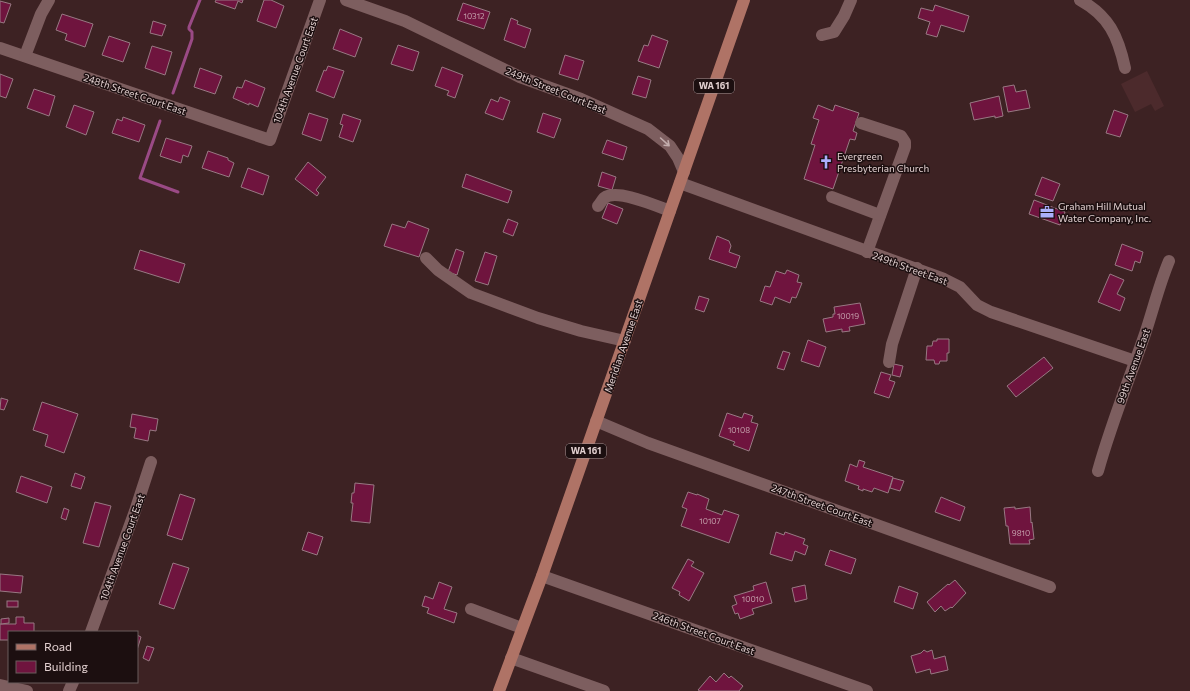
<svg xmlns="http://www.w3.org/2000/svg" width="1190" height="691" font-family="Commissioner,sans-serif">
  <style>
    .built { fill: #4c2a2c }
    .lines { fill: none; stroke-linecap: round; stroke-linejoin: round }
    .stream { stroke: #9a4a85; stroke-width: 3 }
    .building { fill: #6f143e; stroke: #987983 }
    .minor { stroke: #7d5e5f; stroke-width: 12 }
    .major { stroke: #af7366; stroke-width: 12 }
    .oneway { stroke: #c3adad }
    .labels { text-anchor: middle; stroke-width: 3; stroke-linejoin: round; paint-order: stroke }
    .number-label { font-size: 8px; fill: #c4a0ab }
    .shield { fill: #1c0f10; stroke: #a69596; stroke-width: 1 }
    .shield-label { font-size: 9px; font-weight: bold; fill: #e1cfcf }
    .street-label { font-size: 10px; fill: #e1cfcf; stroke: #1c0f10 }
    .poi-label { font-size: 10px; fill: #e1cfcf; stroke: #1c0f10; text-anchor: start }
  </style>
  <rect width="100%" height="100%" fill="#3d2223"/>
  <polygon class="built" points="1147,71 1164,106 1155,111 1151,104 1135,112 1121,84"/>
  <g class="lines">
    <g class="stream">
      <polyline points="173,93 192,39 192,32 189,29 189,27 200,0"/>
      <polyline points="160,121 140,178 178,192"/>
    </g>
  </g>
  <g class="building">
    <polygon points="216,0 243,0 242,3 238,1 235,9 215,2"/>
    <polygon points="264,0 271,0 284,6 276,28 257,21"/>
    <polygon points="0,1 11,4 4,23 0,22"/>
    <polygon points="463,3 490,12 484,29 457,20"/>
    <polygon points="935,5 969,16 964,32 941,25 937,37 926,34 930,22 918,18 921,8 933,11"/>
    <polygon points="62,14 93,24 85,47 65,40 67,34 56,30"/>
    <polygon points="511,18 518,21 517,24 531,29 525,48 504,40"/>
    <polygon points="153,21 166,25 162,36 150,33"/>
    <polygon points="340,29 362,38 355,57 333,49"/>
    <polygon points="652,35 668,41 659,68 638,61 644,45 648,46"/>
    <polygon points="109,36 130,43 123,62 102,55"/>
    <polygon points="398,45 419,52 413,71 391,64"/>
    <polygon points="152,46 172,52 165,75 145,68"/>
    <polygon points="565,55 584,61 578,80 559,74"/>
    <polygon points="328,66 344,71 334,98 316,91 324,70 326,71"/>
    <polygon points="442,67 463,75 455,98 447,95 449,91 435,86"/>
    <polygon points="200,68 222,76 215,94 194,87"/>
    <polygon points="0,74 13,79 6,98 0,96"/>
    <polygon points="638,76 651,80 646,98 632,94"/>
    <polygon points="245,80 265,88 258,107 249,103 249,105 233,98 237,87 242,88"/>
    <polygon points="1014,85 1016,92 1026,90 1030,108 1008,112 1003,87"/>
    <polygon points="34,89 55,96 49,116 27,108"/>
    <polygon points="999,96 1003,116 995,118 995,116 974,120 970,103"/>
    <polygon points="500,97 510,101 503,120 485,113 491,99 498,102"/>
    <polygon points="74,105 94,112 86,135 66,127"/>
    <polygon points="818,105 833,111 835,105 859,113 853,131 857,133 855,140 850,139 833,189 804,179 815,145 811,144 819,120 813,118"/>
    <polygon points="1114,110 1128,115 1120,137 1106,133"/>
    <polygon points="309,113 328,119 321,141 302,134"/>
    <polygon points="543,113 561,119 554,138 537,132"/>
    <polygon points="343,114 361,120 353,142 339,137 343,125 340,124"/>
    <polygon points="123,117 145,125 139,142 112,133 117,119 122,121"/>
    <polygon points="166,138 192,146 188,157 183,155 181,163 160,156"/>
    <polygon points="607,140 627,147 623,160 602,153"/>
    <polygon points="208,151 228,158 228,160 234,163 229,177 202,168"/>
    <polygon points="308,162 326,177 316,190 319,193 317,196 295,179"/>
    <polygon points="248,168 269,176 263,195 241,187"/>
    <polygon points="602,172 616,177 612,190 598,186"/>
    <polygon points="466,174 512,191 508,203 462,187"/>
    <polygon points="1042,177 1060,184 1053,201 1035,195"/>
    <polygon points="1034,200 1065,212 1060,225 1029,214"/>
    <polygon points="608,203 623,209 617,224 602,218"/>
    <polygon points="508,219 518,223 513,236 503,232"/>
    <polygon points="408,221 429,229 419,257 384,246 392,224 405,228"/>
    <polygon points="717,236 729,241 731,246 729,252 740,256 736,268 709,259"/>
    <polygon points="1122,244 1143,252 1140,263 1135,261 1132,271 1115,265"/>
    <polygon points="456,249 464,252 457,275 448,272"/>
    <polygon points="140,250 185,264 179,283 134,269"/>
    <polygon points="485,252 497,256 488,285 475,281"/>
    <polygon points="787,270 799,275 797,282 802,283 796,298 792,297 790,303 775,297 772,305 760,301 765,286 770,287 776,271 785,274"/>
    <polygon points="1110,274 1124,280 1117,294 1125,298 1120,311 1098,302"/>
    <polygon points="699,296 709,299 704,312 695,309"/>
    <polygon points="860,303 865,324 849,327 850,331 842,332 842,329 826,332 823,319 833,317 833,314 835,314 834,307"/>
    <polygon points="937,339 949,339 949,353 947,353 947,361 940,361 939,364 935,364 934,360 926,360 927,346 932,346 933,341 937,341"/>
    <polygon points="808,340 826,347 819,367 801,361"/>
    <polygon points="783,351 790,353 784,370 777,368"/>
    <polygon points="1044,357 1053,368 1016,397 1007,386"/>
    <polygon points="894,364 903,366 900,377 892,375"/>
    <polygon points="881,372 891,375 889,380 895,382 889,398 874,393"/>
    <polygon points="1,398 8,400 4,410 0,409"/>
    <polygon points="42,402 78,414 64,453 45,446 48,435 33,430"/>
    <polygon points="727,413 742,418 744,413 753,416 751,422 758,424 749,451 733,445 735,442 719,436"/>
    <polygon points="132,414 158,419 156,431 150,430 148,441 134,438 136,428 130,427"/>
    <polygon points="859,460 865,462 863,467 893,477 888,493 874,488 872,492 863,489 863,491 858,489 859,486 845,481 850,464 857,467"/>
    <polygon points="75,473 85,477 81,489 71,486"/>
    <polygon points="21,476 52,487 47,503 16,492"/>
    <polygon points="893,478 904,481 900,491 890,488"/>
    <polygon points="355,483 374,485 370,523 351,521 353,503 351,503 352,493 354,493"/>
    <polygon points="688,492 697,495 697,494 709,499 706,509 722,515 724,510 739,515 729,543 681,526 687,509 682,507"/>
    <polygon points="180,494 195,499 182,540 167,535"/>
    <polygon points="941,497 965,507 960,521 935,512"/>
    <polygon points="95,502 111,506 99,547 83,543"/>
    <polygon points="1015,507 1015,509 1030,507 1031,523 1032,522 1034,539 1029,540 1030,544 1010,544 1008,526 1006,526 1004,508"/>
    <polygon points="64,508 69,510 66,520 61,518"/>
    <polygon points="308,532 323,537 317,555 302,550"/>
    <polygon points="776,532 784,535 785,532 805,539 803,544 808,546 805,555 795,551 792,561 770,554"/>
    <polygon points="830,550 856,559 851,574 825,565"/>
    <polygon points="688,559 694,562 691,566 704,573 689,601 679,595 680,592 672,588"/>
    <polygon points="173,563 189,568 174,609 159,604"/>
    <polygon points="0,574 23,576 21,593 0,591"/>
    <polygon points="955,580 966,593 952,608 951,607 945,611 941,606 935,612 927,602 948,584 949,585"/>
    <polygon points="439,582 452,587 444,609 457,613 454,623 427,613 429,608 422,606 425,596 433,599"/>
    <polygon points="766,582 772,603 752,609 754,614 740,619 738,613 735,614 732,606 737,604 734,596 754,590 753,586"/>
    <polygon points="805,585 807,599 795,602 792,588"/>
    <polygon points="899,586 918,593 913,609 894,602"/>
    <rect x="7" y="601" width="11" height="6"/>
    <polygon points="16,617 24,617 24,623 34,623 34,632 9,632 9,640 0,640 0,624 16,624"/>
    <polygon points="9,618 9,623 1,624 1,619"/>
    <polygon points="137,635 141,637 137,650"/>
    <polygon points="147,646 154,648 149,661 143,658"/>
    <polygon points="924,650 927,652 932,650 934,659 945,656 948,670 931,674 930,669 916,673 911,656 921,653"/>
    <polygon points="724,673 729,678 731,676 743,686 739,691 700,691 698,690 710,676 716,682"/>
  </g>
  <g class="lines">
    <g class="minor">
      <polyline points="346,0 405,21 520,77 581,99 648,129 670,146 678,158 684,172"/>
      <path d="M1080 0C1109 16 1118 36 1125 68"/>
      <polyline points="822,35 834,32 844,16 851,0"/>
      <polyline points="0,48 270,140 320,0"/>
      <polyline points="25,56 41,14 49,0"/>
      <polyline points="861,123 901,136 905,142 905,147 867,252"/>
      <polyline points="680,183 944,279 960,287 977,305 991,312 1135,361"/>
      <polyline points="832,197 880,215"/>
      <path d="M598 206C600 204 602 200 604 198 617 188 656 206 670 211"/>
      <polyline points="426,258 438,270 471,293 538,318 581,331 625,341"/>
      <polyline points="889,362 892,344 917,268"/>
      <polyline points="596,421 648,443 1050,587"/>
      <path d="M1098 471C1111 424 1129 380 1145 334 1153 310 1159 285 1169 261"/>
      <polyline points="542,576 867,691"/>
      <polyline points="471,609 522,628"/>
      <polyline points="91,632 135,511 151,462"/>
      <polyline points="511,658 604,691"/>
      <polyline points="0,685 27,691"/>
      <polyline points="69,691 73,682"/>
    </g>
    <polyline class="major" points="499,691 542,576 744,0"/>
  </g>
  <defs><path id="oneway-shaft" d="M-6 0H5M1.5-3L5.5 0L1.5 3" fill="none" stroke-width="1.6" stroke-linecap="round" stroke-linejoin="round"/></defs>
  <use class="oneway" href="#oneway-shaft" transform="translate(665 142) rotate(42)"/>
  <defs>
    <g id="church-bare" transform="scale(1.08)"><path d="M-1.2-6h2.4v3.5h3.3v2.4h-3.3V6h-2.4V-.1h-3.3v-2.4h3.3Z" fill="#abaffb" stroke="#1c0f10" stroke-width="2.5" paint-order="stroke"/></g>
    <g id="office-bare" transform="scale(1.08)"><path d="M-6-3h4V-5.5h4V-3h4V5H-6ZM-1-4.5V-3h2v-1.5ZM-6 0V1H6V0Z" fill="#abaffb" stroke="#1c0f10" stroke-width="2.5" paint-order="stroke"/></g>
  </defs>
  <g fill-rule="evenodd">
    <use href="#church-bare" x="826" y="162"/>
    <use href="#office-bare" x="1047" y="212"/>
  </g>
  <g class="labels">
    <g class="number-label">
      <text x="474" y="19">10312</text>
      <text x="848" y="319">10019</text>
      <text x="739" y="433">10108</text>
      <text x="710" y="524">10107</text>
      <text x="1021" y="536">9810</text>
      <text x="753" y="602">10010</text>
    </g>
    <g class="shield">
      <rect x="694" y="79" width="40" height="14" rx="3"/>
      <rect x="566" y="444" width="40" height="14" rx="3"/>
    </g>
    <g class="shield-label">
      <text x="714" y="89">WA 161</text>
      <text x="586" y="454">WA 161</text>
    </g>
    <g class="street-label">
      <text transform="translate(295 70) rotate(-70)" y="4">104th Avenue Court East</text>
      <text transform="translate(556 90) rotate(22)" y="4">249th Street Court East</text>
      <text transform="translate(135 94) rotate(19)" y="4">248th Street Court East</text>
      <text transform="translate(910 268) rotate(20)" y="4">249th Street East</text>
      <text transform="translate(623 346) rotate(-71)" y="4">Meridian Avenue East</text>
      <text transform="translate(1133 366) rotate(-70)" y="4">99th Avenue East</text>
      <text transform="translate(822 505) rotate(20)" y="4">247th Street Court East</text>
      <text transform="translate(122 547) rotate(-70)" y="4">104th Avenue Court East</text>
      <text transform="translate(704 633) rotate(20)" y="4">246th Street Court East</text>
    </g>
    <g class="poi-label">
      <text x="837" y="160">Evergreen<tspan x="837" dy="12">Presbyterian Church</tspan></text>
      <text x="1058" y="210">Graham Hill Mutual<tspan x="1058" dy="12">Water Company, Inc.</tspan></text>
    </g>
  </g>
  <rect x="8" y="631" width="130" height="52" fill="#1c0f10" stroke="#6b5c5c"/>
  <rect x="16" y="644" width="20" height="6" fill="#af7366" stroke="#6b5c5c"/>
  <text x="44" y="651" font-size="12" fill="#e1cfcf">Road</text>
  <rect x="16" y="661" width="20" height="12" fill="#6f143e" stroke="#6b5c5c"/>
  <text x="44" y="671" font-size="12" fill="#e1cfcf">Building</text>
</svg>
